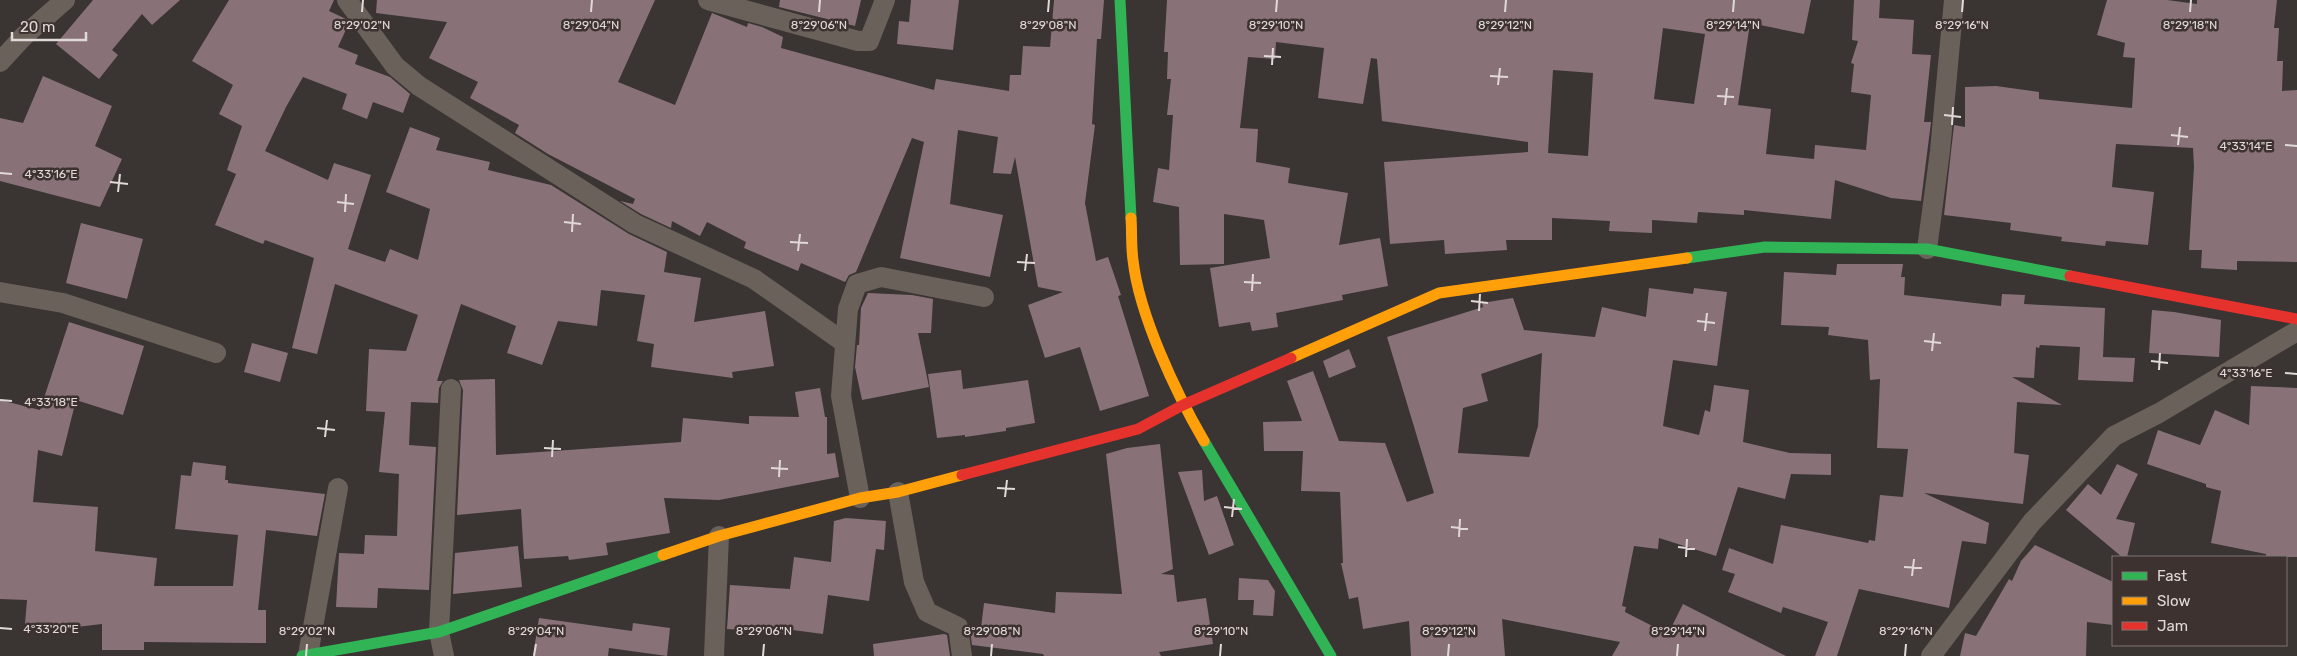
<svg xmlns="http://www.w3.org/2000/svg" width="2297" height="656" font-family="Rubik,sans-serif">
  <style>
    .building { fill: #887278; fill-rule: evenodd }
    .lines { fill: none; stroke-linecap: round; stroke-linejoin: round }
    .street { stroke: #6a615a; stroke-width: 20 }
    .fast { stroke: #30b455; stroke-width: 11 }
    .slow { stroke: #ff9f0a; stroke-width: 11 }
    .jam { stroke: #e5322d; stroke-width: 11 }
    .ticks { fill: none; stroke: #e0d9d7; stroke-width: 2 }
    .ticks-label { font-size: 12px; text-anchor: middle; fill: #e0d9d7; stroke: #3d3230; stroke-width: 5; stroke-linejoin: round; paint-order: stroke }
  </style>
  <rect width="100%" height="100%" fill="#3a3433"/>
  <g class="building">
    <polygon points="93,0 180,0 152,25 142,14 112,50 118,55 99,79 56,44"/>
    <polygon points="229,0 334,0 329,11 346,19 349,23 338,47 358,55 355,64 390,77 410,94 403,113 373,102 367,119 342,109 347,94 303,77 286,107 265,151 328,180 334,163 371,175 348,249 385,262 390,249 418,260 430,209 386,192 410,127 440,138 436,150 490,162 488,170 551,185 629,234 667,252 664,272 701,278 694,322 765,311 774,366 732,372 733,378 651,367 654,344 637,341 645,295 601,290 597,326 558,321 542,365 507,353 516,326 461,304 437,381 443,381 439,388 438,403 411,402 409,445 436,447 429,590 378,588 377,608 336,607 339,553 364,554 365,535 397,536 399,474 379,472 385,412 366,411 369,349 406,351 418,315 335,284 317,354 292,348 314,258 265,240 263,244 215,225 236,174 227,170 242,126 219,114 233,85 192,61"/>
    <polygon points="377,0 655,0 618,82 675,105 712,13 747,27 748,23 762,27 783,37 781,48 934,90 936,79 1009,91 1010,75 1021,75 1023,46 1050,47 1054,0 1104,0 1101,39 1097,39 1092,124 1095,125 1085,203 1096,261 1108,257 1121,295 1118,296 1149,396 1100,411 1080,347 1045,358 1028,305 1063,292 1038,287 1015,157 1011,174 993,173 998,137 958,130 950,204 1003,215 990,277 900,258 924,142 912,138 856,272 849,275 845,282 801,263 798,271 744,248 746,242 707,222 700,236 672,221 671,228 641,214 620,201 633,204 635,199 548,154 515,133 519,125 470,98 478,82 429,58 447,22 376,13"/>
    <polygon points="780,0 861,0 855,26 779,7"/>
    <polygon points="911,0 959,0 953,50 897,44 899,21 909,22"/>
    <path d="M1167 0H1811L1804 34 1750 23 1738 105 1771 109 1766 154 1814 159 1815 145 1866 150 1871 95 1851 92 1854 64 1851 63 1858 41 1852 40 1854 0H1880L1879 18 1914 20 1912 54 1931 55 1924 122H1931L1921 201 1891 198 1835 180 1831 219 1744 210V215L1698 212 1697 223 1652 220V233L1609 231 1610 221 1552 218V240H1506L1507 250 1445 254 1444 240 1390 244 1384 162 1528 152V142L1382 121 1377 59 1371 58 1363 104 1318 98 1324 48 1276 42 1275 59 1248 57 1240 128 1258 129 1256 162 1290 168 1288 183 1348 193 1339 245 1380 238 1388 286 1342 295 1343 300 1276 313 1278 327 1252 331 1250 322 1219 327 1210 268 1270 258 1264 220 1224 214V264L1180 265 1179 207 1153 202 1158 168 1169 170 1173 115H1167L1171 79H1167L1168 52H1164ZM1663 28 1705 34 1694 104 1654 99ZM1553 70 1593 73 1588 156 1548 153Z"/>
    <polygon points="2107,0 2167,0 2197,4 2197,0 2277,0 2274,28 2279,28 2277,61 2283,61 2282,91 2297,90 2297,262 2237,261 2237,270 2201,268 2202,250 2189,250 2194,167 2193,148 2116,144 2112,187 2154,192 2148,245 2106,241 2105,246 2061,241 2062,237 2010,230 2011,223 1944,215 1954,125 1965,127 1965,87 1996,86 2039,92 2039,99 2132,108 2135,58 2123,57 2125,43 2097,35"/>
    <polygon points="43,76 112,106 95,146 122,159 100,207 0,181 0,118 23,123"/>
    <polygon points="81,223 143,239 127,299 66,283"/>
    <polygon points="1837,264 1903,264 1901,277 1905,277 1904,295 2001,306 2002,294 2025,295 2024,304 2105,308 2103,357 2135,358 2133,382 2078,380 2080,347 2040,345 2039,348 2036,347 2034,378 2012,377 2062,405 2017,402 2014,453 2029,455 2023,504 1924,493 1989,523 1986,544 1962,541 1949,608 1859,589 1837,656 1815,656 1828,622 1783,607 1781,613 1728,592 1735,574 1722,570 1729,548 1773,564 1781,525 1868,543 1869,540 1875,541 1880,495 1903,497 1908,449 1877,448 1880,379 1870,380 1868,340 1828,335 1829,327 1781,325 1784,272 1836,275"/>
    <path d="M1649 288 1693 294 1694 288 1727 292 1717 366 1673 360 1663 426 1699 435 1705 410 1710 412 1714 385 1749 390 1743 442 1790 453 1831 454V475L1791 474 1785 499 1738 487 1716 556 1659 538 1658 549 1634 546 1622 606 1626 607 1625 612 1668 634 1683 604 1786 656H1612L1620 642 1502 619 1505 656H1411L1409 621 1363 629 1358 597 1349 599 1341 563H1343L1340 492 1301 491 1303 451H1264L1263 422 1302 421 1287 381 1313 371 1339 441 1385 443 1407 502 1434 493 1387 337 1483 307 1482 303 1513 298 1524 330 1595 337 1602 307 1646 317ZM1542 353 1538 426 1529 457 1458 453 1463 408 1488 401 1481 374Z"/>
    <polygon points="868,293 912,295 933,299 931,333 918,333 929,387 862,400 855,367 857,345 859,345 861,308"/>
    <polygon points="2152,310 2174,312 2221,320 2219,357 2149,353"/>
    <polygon points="69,322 144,346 123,415 76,400 62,456 38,450 33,502 98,507 95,551 157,558 154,586 233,586 238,535 175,529 181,475 191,476 193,462 226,466 225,480 228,480 228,483 325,494 317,536 266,530 258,610 266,610 266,643 144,642 144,650 102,650 102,624 59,629 59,626 25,624 27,600 0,599 0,400 40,410"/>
    <polygon points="252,343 288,353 280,382 244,372"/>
    <polygon points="1349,349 1356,367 1329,378 1323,361"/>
    <polygon points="961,370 963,389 1028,380 1035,423 1006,428 1006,431 965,437 965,435 937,438 928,374"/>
    <polygon points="495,379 496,455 681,442 683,418 749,424 749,416 799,417 795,392 820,388 825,417 827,417 827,454 835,453 839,477 719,500 664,498 670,533 606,543 608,555 569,560 568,556 524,559 521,509 457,515 463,390 459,380"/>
    <polygon points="2251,386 2297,388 2297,557 2266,557 2266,554 2211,543 2221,491 2206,487 2206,484 2147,464 2158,430 2200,445 2215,410 2249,425"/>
    <polygon points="1160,444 1173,569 1161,574 1174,575 1177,602 1206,598 1213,644 1159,652 1161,656 1044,656 1043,654 972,645 970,630 981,628 984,603 1055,613 1056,592 1122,594 1106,454 1127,448"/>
    <polygon points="2117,464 2138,474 2116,519 2135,523 2127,557 2122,557 2066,510 2088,484 2101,495"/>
    <polygon points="1202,470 1204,501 1217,496 1234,545 1209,555 1178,472"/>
    <polygon points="846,518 886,521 884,550 876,549 869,601 828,595 823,634 785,629 785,633 727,629 730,585 790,589 794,557 831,562 834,521"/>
    <polygon points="2035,545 2113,582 2113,625 2087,622 2086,656 1960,656 1965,633 1976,636 2009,579 2012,581 2021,561"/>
    <polygon points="518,546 522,587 453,594 455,553"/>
    <polygon points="1239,578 1268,580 1275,591 1273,616 1253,615 1254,600 1238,600"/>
    <polygon points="539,618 632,631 633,623 670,628 667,656 609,648 608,656 533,656"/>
    <polygon points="944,634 947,635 950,656 874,656 873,644"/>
  </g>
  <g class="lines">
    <g class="street">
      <polyline points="347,0 395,66 419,86 635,224 754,279 845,343"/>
      <polyline points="708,0 858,41 869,41 885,0"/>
      <polyline points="0,62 24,36 65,0"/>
      <polyline points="1927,249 1940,151 1954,0"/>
      <polyline points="0,292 63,303 216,353"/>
      <polyline points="898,492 914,582 927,612 958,627 962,656"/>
      <polyline points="860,498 841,396 848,309 857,284 881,277 984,297"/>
      <polyline points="308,655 338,488"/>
      <polyline points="444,656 439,632 451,389"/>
      <polyline points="714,656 719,536"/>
      <polyline points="1931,656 2032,522 2114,436 2159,413 2297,331"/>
    </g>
    <g class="fast">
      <polyline points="1120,0 1131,218"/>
      <polyline points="1687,258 1765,247 1927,249 2070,276"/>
      <polyline points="1204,441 1331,656"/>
      <polyline points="302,656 439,632 663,555"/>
    </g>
    <g class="slow">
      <path d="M1131 218C1132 232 1131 246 1133 260 1139 315 1176 393 1204 441"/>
      <polyline points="1291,358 1439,293 1687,258"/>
      <polyline points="663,555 719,536 860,498 898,492 962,475"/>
    </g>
    <g class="jam">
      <polyline points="2070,276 2297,319"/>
      <polyline points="962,475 1138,429 1183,405 1291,358"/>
    </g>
  </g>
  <path class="ticks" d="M362 12 363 0M591 12 592 0M819 12 820 0M1048 12 1049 0M1276 12 1277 0M1505 12 1506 0M1733 12 1734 0M1962 12 1963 0M2190 12 2191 0M1264 56 1281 57M1272 65 1273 48M1490 76 1508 77M1498 85 1500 68M1717 96 1734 97M1725 105 1727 88M1944 115 1961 117M1952 125 1953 107M2171 135 2188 137M2178 145 2180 127M2285 145 2297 146M0 173 12 174M110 182 128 184M118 192 120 174M337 202 354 204M345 212 346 194M564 222 581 224M572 232 573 214M790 242 808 243M798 251 800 234M1017 262 1035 263M1025 271 1027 254M1244 282 1261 283M1252 291 1253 274M1471 301 1488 303M1479 311 1480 294M1697 321 1715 323M1705 331 1707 313M1924 341 1941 343M1932 351 1934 333M2151 361 2168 363M2159 370 2160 353M2285 373 2297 374M0 400 12 401M317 428 335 430M325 437 327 420M544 448 561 449M552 457 553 440M771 468 788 469M779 477 780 460M997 488 1015 489M1005 497 1007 480M1224 507 1242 509M1232 517 1234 499M1451 527 1468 529M1459 537 1460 519M1678 547 1695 549M1686 557 1687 539M1904 567 1922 568M1912 576 1914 559M0 628 12 629M306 656 307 644M534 656 536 644M763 656 764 644M991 656 992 644M1220 656 1221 644M1448 656 1449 644M1677 656 1678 644M1905 656 1906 644"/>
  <g class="ticks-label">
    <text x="362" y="29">8°29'02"N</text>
    <text x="591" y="29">8°29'04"N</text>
    <text x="819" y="29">8°29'06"N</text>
    <text x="1048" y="29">8°29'08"N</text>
    <text x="1276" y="29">8°29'10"N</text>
    <text x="1505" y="29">8°29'12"N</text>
    <text x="1733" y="29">8°29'14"N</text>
    <text x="1962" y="29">8°29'16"N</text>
    <text x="2190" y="29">8°29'18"N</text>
    <text x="2246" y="150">4°33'14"E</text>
    <text x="51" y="178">4°33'16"E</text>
    <text x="2246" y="377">4°33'16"E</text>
    <text x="51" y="406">4°33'18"E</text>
    <text x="51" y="633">4°33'20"E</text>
    <text x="307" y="635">8°29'02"N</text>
    <text x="536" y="635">8°29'04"N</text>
    <text x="764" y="635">8°29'06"N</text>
    <text x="992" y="635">8°29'08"N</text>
    <text x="1221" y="635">8°29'10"N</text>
    <text x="1449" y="635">8°29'12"N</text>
    <text x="1678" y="635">8°29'14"N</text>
    <text x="1906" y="635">8°29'16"N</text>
  </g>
  <rect x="2112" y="556" width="175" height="90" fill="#3d3230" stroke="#7e7573"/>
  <rect x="2122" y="572" width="25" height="8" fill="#30b455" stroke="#7e7573"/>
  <text x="2157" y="581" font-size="15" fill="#e0d9d7">Fast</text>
  <rect x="2122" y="597" width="25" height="8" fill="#ff9f0a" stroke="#7e7573"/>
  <text x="2157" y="606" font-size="15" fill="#e0d9d7">Slow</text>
  <rect x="2122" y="622" width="25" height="8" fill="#e5322d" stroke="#7e7573"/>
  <text x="2157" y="631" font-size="15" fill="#e0d9d7">Jam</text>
  <path d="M12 32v8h74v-8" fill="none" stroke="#e0d9d7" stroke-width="2.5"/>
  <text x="20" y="32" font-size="15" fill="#e0d9d7" stroke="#3d3230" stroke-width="4" paint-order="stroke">20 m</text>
</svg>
